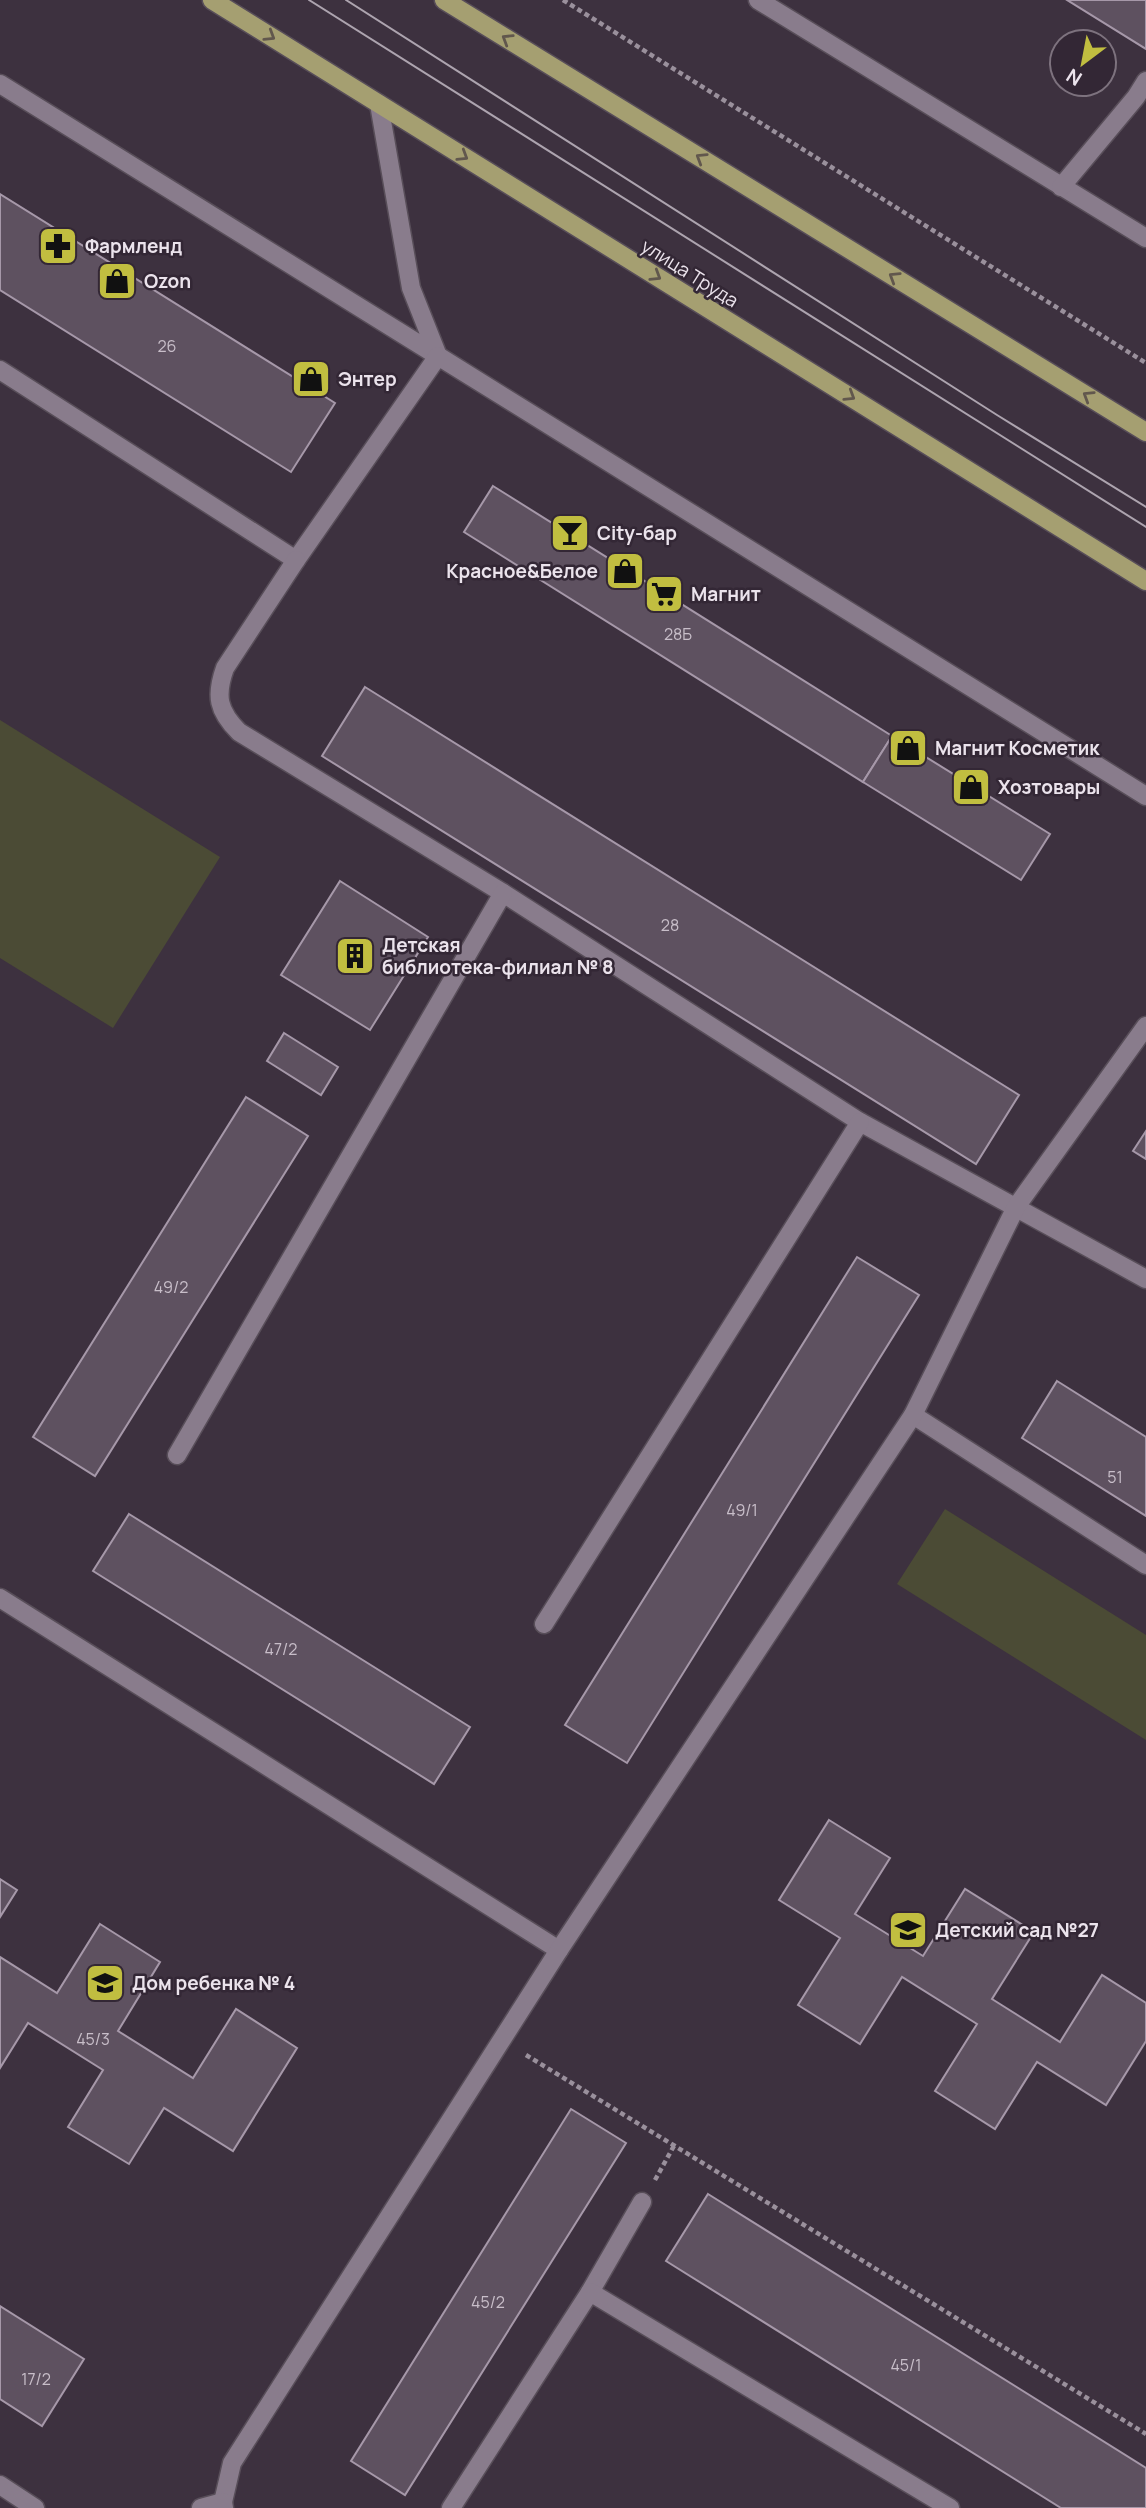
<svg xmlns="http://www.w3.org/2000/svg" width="1146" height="2508" font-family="Manrope,sans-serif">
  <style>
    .green { fill: #4b4b35 }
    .building { fill: #5e5160; stroke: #a698a9; stroke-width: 2 }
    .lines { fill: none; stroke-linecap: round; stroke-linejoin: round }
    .minor-casing { stroke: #584e59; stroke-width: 21 }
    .major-casing { stroke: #584e59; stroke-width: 21 }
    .path { stroke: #9a909c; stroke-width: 4.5; stroke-dasharray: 5 3.5; stroke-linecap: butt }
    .minor { stroke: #897c8c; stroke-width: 18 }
    .major { stroke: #a59f71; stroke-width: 18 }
    .tram { stroke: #ada4af; stroke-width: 2 }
    .oneway { stroke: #61574d }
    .labels { text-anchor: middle; stroke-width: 5; stroke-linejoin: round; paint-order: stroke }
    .number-label { font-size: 16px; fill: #c8bec9 }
    .poi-label { font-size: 19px; font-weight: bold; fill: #ebe3ec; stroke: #332735; text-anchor: start }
    .street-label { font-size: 19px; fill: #ebe3ec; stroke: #332735 }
  </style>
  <rect width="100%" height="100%" fill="#3d313f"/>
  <g class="green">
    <polygon points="0,720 220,857 113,1028 0,958"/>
    <polygon points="945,1509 1146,1635 1146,1740 897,1584"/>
  </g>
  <g class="building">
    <polygon points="1067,0 1146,0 1146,49"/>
    <polygon points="0,194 335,403 291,472 0,290"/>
    <polygon points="493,486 892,736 863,782 464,532"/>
    <polygon points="365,687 1019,1095 976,1164 322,756"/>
    <polygon points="892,736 1050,834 1021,880 863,782"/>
    <polygon points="340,881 428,937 370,1030 281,975"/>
    <polygon points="284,1033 338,1067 321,1095 267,1061"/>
    <polygon points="246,1097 308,1136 95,1476 33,1437"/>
    <polygon points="1146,1131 1146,1159 1133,1151"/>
    <polygon points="857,1257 919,1295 627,1763 565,1725"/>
    <polygon points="1057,1381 1146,1437 1146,1516 1022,1438"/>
    <polygon points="129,1514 470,1727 434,1784 93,1571"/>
    <polygon points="829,1820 890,1858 855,1914 923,1956 965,1889 1034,1932 992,1999 1060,2042 1102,1975 1146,2003 1146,2041 1106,2105 1037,2062 995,2129 935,2091 977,2024 902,1977 860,2044 798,2005 840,1938 779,1900"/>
    <polygon points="0,1879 17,1890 0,1917"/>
    <polygon points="100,1924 160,1962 118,2031 193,2078 236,2009 297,2048 233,2151 164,2108 129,2164 68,2127 103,2070 28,2023 0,2068 0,1957 57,1993"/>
    <polygon points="571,2109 626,2143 405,2495 351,2461"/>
    <polygon points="708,2194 1146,2468 1146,2508 1061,2508 666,2261"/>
    <polygon points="0,2306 84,2359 42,2426 0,2399"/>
  </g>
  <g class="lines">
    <g class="minor-casing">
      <g id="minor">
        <polyline points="758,0 1146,238"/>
        <polyline points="0,84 438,356 411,288 379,104"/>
        <polyline points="1061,187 1136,97 1146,81"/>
        <polyline points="0,370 296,560 438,356 1146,796"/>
        <path d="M296 560 225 668C215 696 218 711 239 732L503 893 860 1122 1146 1279"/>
        <polyline points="913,1415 1146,1565"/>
        <polyline points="177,1455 503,893"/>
        <polyline points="0,1598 559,1950"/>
        <polyline points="544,1624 860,1122"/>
        <polyline points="590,2292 642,2202"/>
        <polyline points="0,2485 35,2508"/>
        <polyline points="223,2502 232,2463 559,1950 913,1415 1016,1207 1146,1026"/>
        <polyline points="201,2508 223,2502 224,2508"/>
        <polyline points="451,2508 590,2292 950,2508"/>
      </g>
    </g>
    <g class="major-casing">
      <g id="major">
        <polyline points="212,0 1146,581"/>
        <polyline points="444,0 1146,432"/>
      </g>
    </g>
    <g class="path">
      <polyline points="563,0 1146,363"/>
      <polyline points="526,2055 1146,2434"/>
      <polyline points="655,2180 675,2144"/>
    </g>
    <use href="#minor" class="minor"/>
    <use href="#major" class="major"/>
    <g class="tram">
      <polyline points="309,0 1146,527"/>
      <polyline points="346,0 997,415 1146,507"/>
    </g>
  </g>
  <defs><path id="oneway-chevron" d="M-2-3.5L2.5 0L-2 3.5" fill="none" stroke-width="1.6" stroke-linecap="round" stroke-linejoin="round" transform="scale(1.75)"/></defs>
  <g class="oneway">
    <use href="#oneway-chevron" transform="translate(270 36) rotate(32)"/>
    <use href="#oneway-chevron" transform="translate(507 39) rotate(-148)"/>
    <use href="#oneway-chevron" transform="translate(463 156) rotate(32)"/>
    <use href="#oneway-chevron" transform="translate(701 158) rotate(-148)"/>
    <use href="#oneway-chevron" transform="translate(656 276) rotate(32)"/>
    <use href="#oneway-chevron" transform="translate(894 277) rotate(-148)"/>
    <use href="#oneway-chevron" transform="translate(850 396) rotate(32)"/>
    <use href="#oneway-chevron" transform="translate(1088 396) rotate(-148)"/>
  </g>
  <defs>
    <g id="pharmacy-square" transform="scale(2.0125)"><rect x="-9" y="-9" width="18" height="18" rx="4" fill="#c1be40" stroke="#332735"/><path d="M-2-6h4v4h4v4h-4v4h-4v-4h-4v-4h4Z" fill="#111"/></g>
    <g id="shop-square" transform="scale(2.0125)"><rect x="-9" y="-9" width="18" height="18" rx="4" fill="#c1be40" stroke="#332735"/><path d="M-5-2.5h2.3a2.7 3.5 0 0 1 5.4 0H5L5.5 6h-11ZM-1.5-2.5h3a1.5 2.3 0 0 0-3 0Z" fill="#111"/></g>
    <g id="bar-square" transform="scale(2.0125)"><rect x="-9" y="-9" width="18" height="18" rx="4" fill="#c1be40" stroke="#332735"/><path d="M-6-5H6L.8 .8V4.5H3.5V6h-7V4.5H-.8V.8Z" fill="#111"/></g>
    <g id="supermarket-square" transform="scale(2.0125)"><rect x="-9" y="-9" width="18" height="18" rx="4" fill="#c1be40" stroke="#332735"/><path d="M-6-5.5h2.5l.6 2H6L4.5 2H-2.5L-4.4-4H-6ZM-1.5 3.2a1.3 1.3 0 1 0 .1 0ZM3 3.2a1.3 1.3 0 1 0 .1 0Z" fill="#111"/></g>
    <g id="building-square" transform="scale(2.0125)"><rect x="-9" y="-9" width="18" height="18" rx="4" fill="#c1be40" stroke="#332735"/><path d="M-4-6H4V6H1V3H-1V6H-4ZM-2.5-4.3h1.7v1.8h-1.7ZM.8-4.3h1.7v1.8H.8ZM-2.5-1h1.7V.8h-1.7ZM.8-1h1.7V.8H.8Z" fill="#111"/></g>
    <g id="school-square" transform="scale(2.0125)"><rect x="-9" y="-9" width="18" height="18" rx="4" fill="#c1be40" stroke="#332735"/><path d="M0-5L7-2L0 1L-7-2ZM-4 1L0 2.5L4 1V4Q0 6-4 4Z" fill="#111"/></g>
  </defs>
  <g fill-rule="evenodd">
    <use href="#pharmacy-square" x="58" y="246"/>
    <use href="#shop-square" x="117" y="281"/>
    <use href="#shop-square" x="311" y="379"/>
    <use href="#bar-square" x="570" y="533"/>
    <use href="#shop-square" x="625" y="571"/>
    <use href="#supermarket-square" x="664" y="594"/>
    <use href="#shop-square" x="908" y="748"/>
    <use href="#shop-square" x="971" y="787"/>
    <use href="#building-square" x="355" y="956"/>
    <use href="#school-square" x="908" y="1930"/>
    <use href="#school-square" x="105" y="1983"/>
  </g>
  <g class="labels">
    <g class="number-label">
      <text x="167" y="352">26</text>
      <text x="678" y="640">28Б</text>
      <text x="670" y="931">28</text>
      <text x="171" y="1293">49/2</text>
      <text x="1115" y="1483">51</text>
      <text x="742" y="1516">49/1</text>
      <text x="281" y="1655">47/2</text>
      <text x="93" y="2045">45/3</text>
      <text x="488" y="2308">45/2</text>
      <text x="906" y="2371">45/1</text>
      <text x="36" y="2385">17/2</text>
    </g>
    <g class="poi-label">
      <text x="85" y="253">Фармленд</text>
      <text x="144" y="288">Ozon</text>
      <text x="338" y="386">Энтер</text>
      <text x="597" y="540">City-бар</text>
      <text x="598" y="578" text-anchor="end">Красное&amp;Белое</text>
      <text x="691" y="601">Магнит</text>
      <text x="935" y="755">Магнит Косметик</text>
      <text x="998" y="794">Хозтовары</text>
      <text x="382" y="952">Детская<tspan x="382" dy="22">библиотека-филиал № 8</tspan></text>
      <text x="935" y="1937">Детский сад №27</text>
      <text x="132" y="1990">Дом ребенка № 4</text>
    </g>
    <g class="street-label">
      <text transform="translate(690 273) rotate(32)" y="7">улица Труда</text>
    </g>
  </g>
  <g transform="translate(1083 63) rotate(212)"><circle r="33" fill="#332735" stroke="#7d727e" stroke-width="2"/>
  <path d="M0-5L12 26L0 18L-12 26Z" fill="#c1be40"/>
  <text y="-10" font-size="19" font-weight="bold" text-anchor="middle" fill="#ebe3ec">N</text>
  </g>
</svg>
